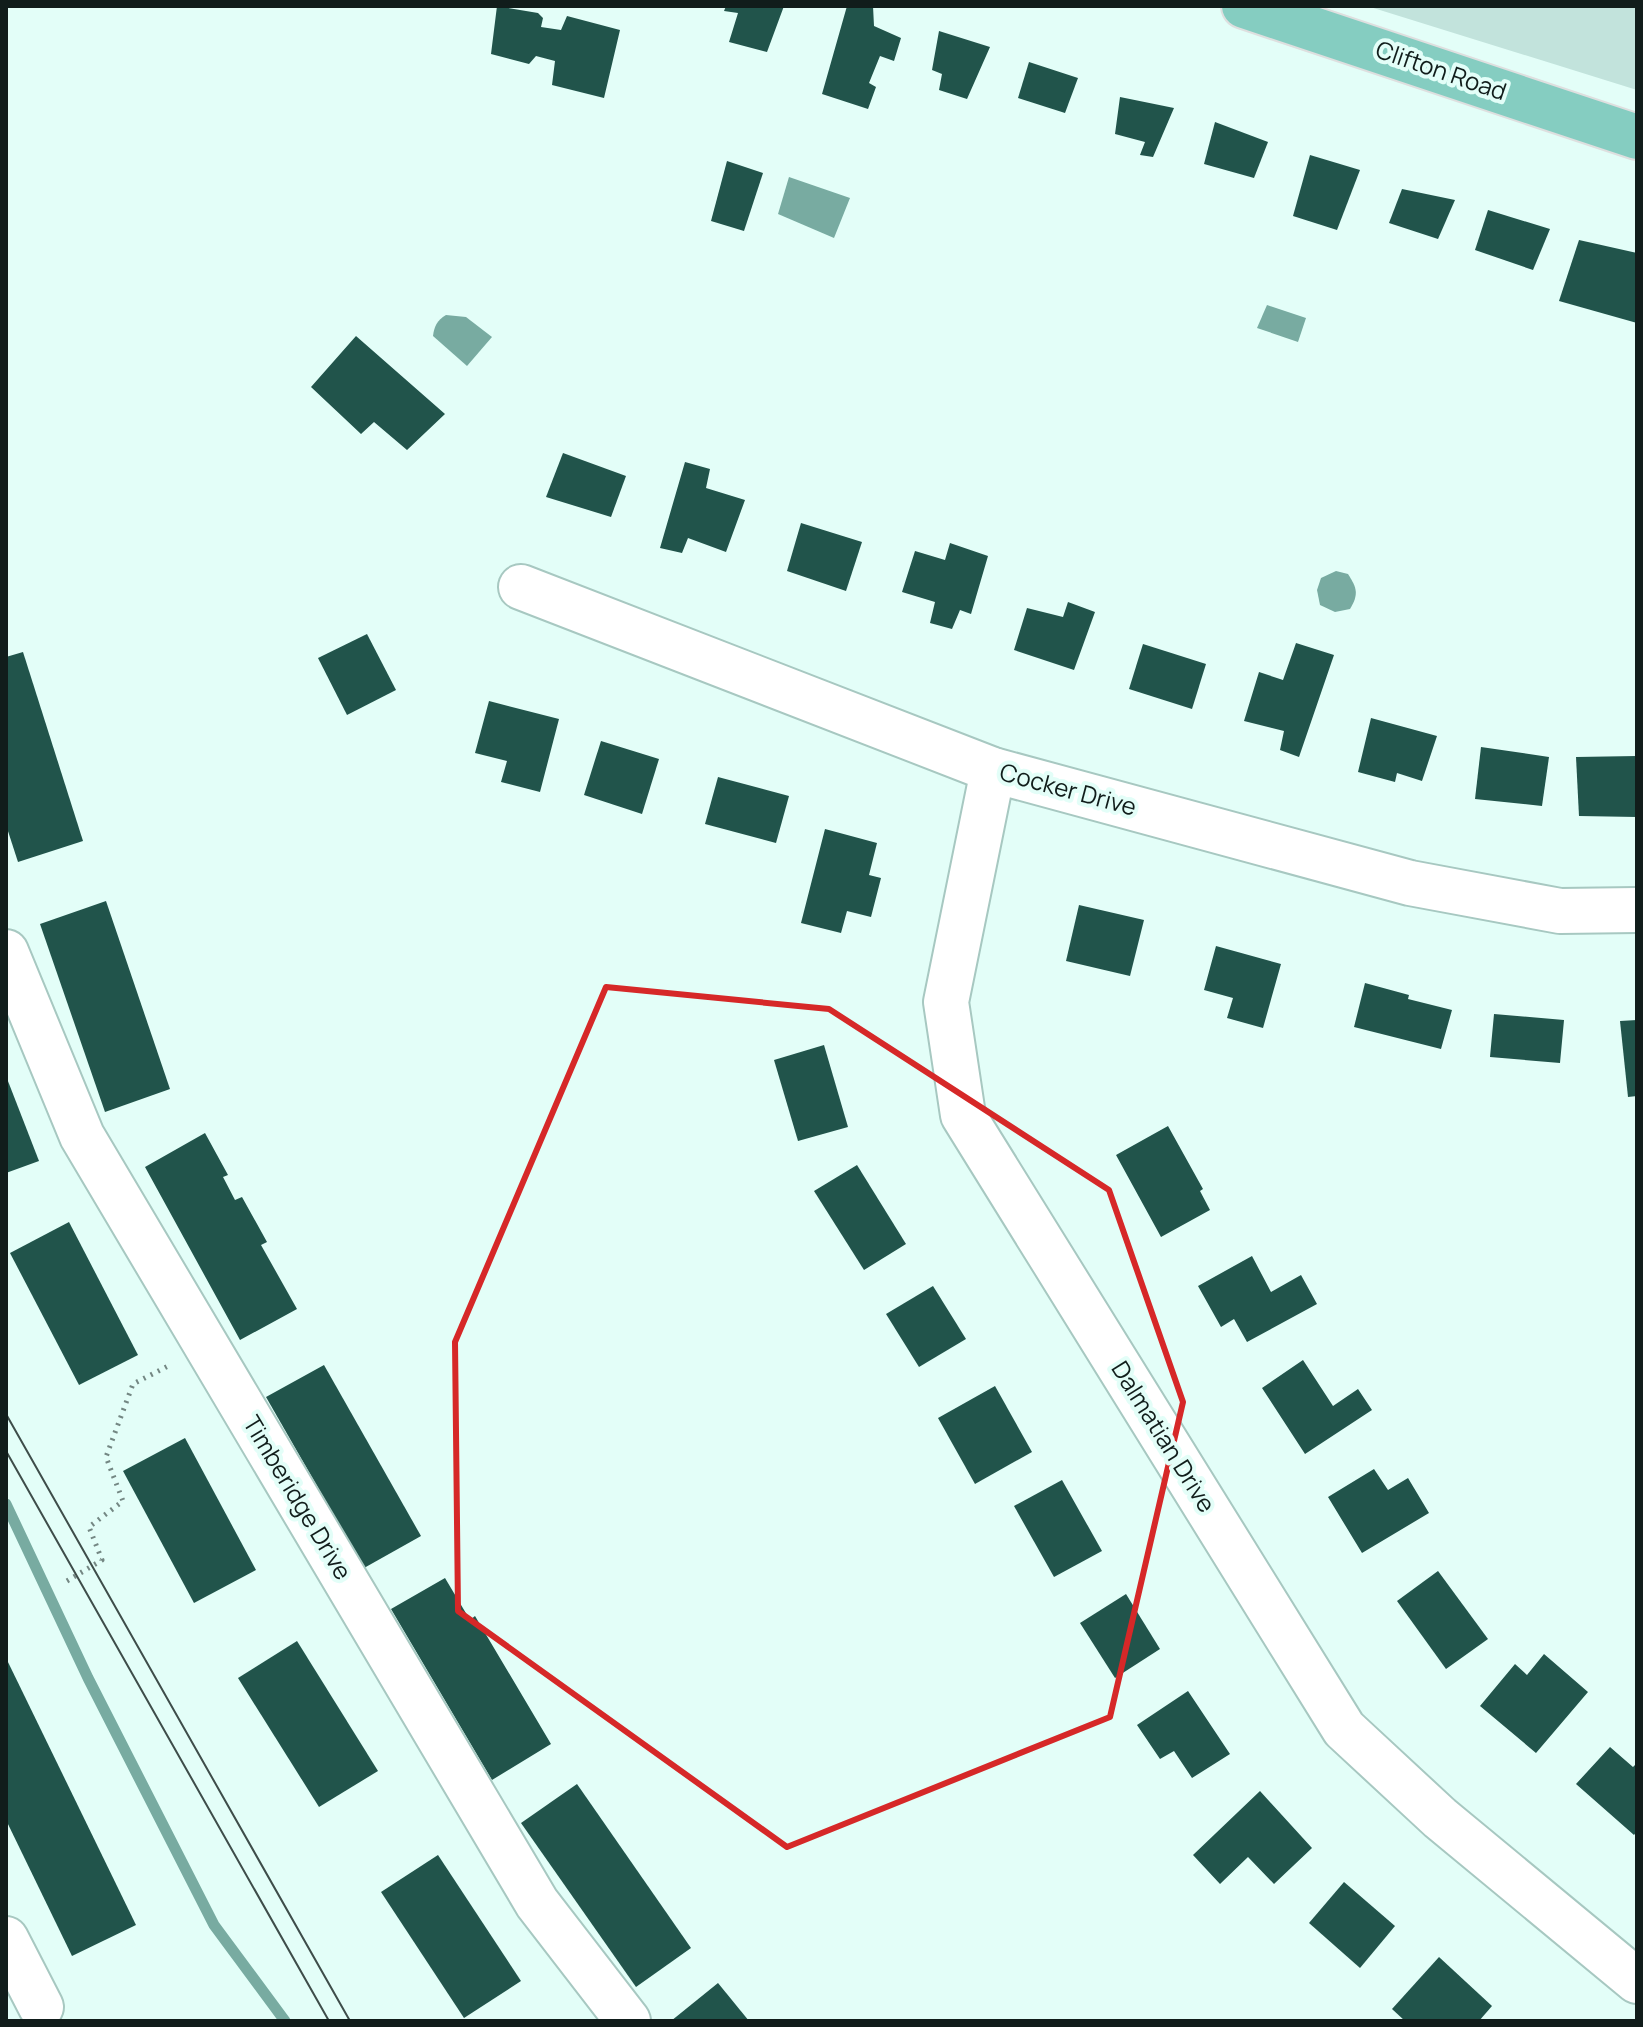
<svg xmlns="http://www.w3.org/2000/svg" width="1643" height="2027" font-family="Manrope,sans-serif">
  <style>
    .green { fill: #c2e3dc }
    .water { fill: #78aba1 }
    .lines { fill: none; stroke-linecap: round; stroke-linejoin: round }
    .stream { stroke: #78aba1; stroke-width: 11 }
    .building { fill: #21544b }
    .minor-casing { stroke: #a7c8c1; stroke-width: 48 }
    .major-casing { stroke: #dedfdf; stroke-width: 48 }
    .path { stroke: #748783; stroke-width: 5; stroke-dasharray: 2 6; stroke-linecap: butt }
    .minor { stroke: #fff; stroke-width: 44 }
    .major { stroke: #85cdc1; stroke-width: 44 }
    .tram { stroke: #3e4d4a; stroke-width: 2 }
    .marked { fill: none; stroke: #d62828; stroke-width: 6; stroke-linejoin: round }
    .labels { text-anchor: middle; stroke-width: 8; stroke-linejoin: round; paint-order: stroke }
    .street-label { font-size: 24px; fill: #111d1b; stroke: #e3fef8 }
  </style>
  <rect width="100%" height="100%" fill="#e3fef8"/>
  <polygon class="green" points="1367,6 1637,6 1637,90"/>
  <g class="water">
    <polygon points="789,177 850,198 834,238 778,214"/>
    <polygon points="1267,305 1306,318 1298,342 1257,328"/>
    <path d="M446 315 466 317 492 337 467 366 433 336C434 327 437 320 446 315Z"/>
    <path d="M1336 571 1348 574C1357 588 1359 594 1350 609L1335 612 1320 605 1317 590 1321 578Z"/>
  </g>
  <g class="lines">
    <polyline class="stream" points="6,1504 88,1678 214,1925 285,2021"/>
  </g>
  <g class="building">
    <polygon points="497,6 538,13 543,18 541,27 561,30 567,16 620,30 604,98 552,85 555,61 536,56 529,64 491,54"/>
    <polygon points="726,6 784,6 767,52 729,42 738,13 724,11"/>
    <polygon points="847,6 873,6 874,26 901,38 894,61 880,56 869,83 876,87 868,109 822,94"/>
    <polygon points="939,31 990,47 967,99 939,90 942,74 932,70"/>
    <polygon points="1029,62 1078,78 1065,113 1018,98"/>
    <polygon points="1120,97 1174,108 1153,157 1140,155 1145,142 1115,134"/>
    <polygon points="1215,122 1268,142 1254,178 1204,164"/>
    <polygon points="1310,155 1360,170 1337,230 1293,216"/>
    <polygon points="727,161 763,173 744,231 711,221"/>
    <polygon points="1402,189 1455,200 1438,239 1389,223"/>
    <polygon points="1488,210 1550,229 1533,270 1475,250"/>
    <polygon points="1579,240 1637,253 1637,323 1559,301"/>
    <polygon points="356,336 445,414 407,450 374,422 361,434 311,387"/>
    <polygon points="563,453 626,476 611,517 546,497"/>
    <polygon points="685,462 710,469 706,488 745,500 726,552 688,538 682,553 660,548"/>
    <polygon points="801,523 862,542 846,591 787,571"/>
    <polygon points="950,543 988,556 971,614 960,610 952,629 930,623 935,602 902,592 915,551 945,560"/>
    <polygon points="1068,602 1095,612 1074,670 1014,650 1027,608 1063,617"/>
    <polygon points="367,634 396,690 347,715 318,658"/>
    <polygon points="1296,643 1334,655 1299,757 1280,750 1284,731 1244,721 1259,672 1283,680"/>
    <polygon points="1143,644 1206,664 1192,709 1129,689"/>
    <polygon points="23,652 83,841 18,862 6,825 6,657"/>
    <polygon points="489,701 559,719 540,792 501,782 507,761 475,753"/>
    <polygon points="1371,718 1437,736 1422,781 1397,773 1395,782 1358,772"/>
    <polygon points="601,741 659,759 642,814 584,795"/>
    <polygon points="1481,747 1549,757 1542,806 1475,799"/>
    <polygon points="1637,756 1637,817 1579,816 1576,757"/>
    <polygon points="718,777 789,796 776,843 705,824"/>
    <polygon points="825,829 877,843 869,875 881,878 871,917 847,911 841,933 801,923"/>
    <polygon points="106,901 170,1089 105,1112 40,924"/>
    <polygon points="1079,905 1144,920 1130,976 1066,961"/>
    <polygon points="1216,946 1281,964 1263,1028 1227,1018 1233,998 1204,990"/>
    <polygon points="1365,983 1409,995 1408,999 1452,1010 1441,1049 1354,1027"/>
    <polygon points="1494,1014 1564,1020 1560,1063 1490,1057"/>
    <polygon points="1637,1020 1637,1096 1628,1097 1620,1021"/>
    <polygon points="824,1045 848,1127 798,1141 774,1060"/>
    <polygon points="6,1076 39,1161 6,1173"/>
    <polygon points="1168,1126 1203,1189 1200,1191 1210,1210 1161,1237 1116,1155"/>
    <polygon points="205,1133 228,1175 223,1177 235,1200 242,1197 267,1242 261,1245 297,1309 240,1340 145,1167"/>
    <polygon points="857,1165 906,1244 864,1270 814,1191"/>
    <polygon points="69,1222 138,1355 79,1385 10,1253"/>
    <polygon points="1252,1256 1271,1292 1301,1275 1317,1304 1247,1342 1234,1319 1221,1327 1198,1286"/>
    <polygon points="933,1286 966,1339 919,1367 886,1314"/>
    <polygon points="1303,1360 1333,1406 1358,1389 1372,1410 1305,1454 1262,1388"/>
    <polygon points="324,1365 421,1536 364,1568 266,1397"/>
    <polygon points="995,1386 1032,1452 975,1484 938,1418"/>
    <polygon points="185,1438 256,1570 194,1603 123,1471"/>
    <polygon points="1374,1469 1388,1490 1408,1478 1429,1513 1362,1553 1328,1497"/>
    <polygon points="1062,1480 1102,1551 1054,1577 1014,1506"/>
    <polygon points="1438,1571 1488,1639 1446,1669 1397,1601"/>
    <polygon points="445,1578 470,1620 475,1616 551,1744 492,1780 391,1609"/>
    <polygon points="1126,1594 1160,1649 1115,1678 1080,1623"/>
    <polygon points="297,1641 378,1771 319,1807 238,1678"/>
    <polygon points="1544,1654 1588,1692 1536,1753 1480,1706 1515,1664 1527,1675"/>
    <polygon points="6,1658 136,1925 72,1956 6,1820"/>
    <polygon points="1188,1691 1230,1754 1192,1778 1174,1751 1160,1759 1137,1725"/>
    <polygon points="1610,1747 1633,1767 1637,1763 1637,1831 1634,1835 1576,1784"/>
    <polygon points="577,1784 691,1948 636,1987 521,1823"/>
    <polygon points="1260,1791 1312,1848 1274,1884 1248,1857 1220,1884 1193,1855"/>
    <polygon points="438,1855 521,1981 464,2018 381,1892"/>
    <polygon points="1344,1882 1395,1926 1360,1968 1309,1923"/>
    <polygon points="1439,1957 1492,2006 1479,2021 1405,2021 1392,2009"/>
    <polygon points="718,1983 749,2021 671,2021"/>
  </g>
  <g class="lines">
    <g class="minor-casing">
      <g id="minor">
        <polyline points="521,587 993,770 1410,883 1560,911 1637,910"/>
        <polyline points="993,770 946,1002 963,1115 1344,1729 1440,1818 1637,1981"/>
        <polyline points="6,952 82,1136 537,1903 628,2021"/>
        <polyline points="6,1939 41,2007"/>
      </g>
    </g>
    <g class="major-casing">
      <polyline id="major" points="1244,6 1637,137"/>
    </g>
    <polyline class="path" points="67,1581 102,1560 89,1527 123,1501 106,1457 133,1384 172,1364"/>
    <use href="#minor" class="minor"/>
    <use href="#major" class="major"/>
    <g class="tram">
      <polyline points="6,1414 350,2021"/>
      <polyline points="6,1451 329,2021"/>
    </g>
  </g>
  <path class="marked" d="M606 987 829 1009 1109 1190 1183 1402 1110 1717 787 1847 458 1611 455 1342Z"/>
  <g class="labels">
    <g class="street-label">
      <text transform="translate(1441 71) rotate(19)" y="8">Clifton Road</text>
      <text transform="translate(1068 790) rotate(15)" y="8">Cocker Drive</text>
      <text transform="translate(1163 1437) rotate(58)" y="8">Dalmatian Drive</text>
      <text transform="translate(297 1498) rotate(59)" y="8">Timberidge Drive</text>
    </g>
  </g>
  <rect width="1643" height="2027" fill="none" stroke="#111d1b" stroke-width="16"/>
</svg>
